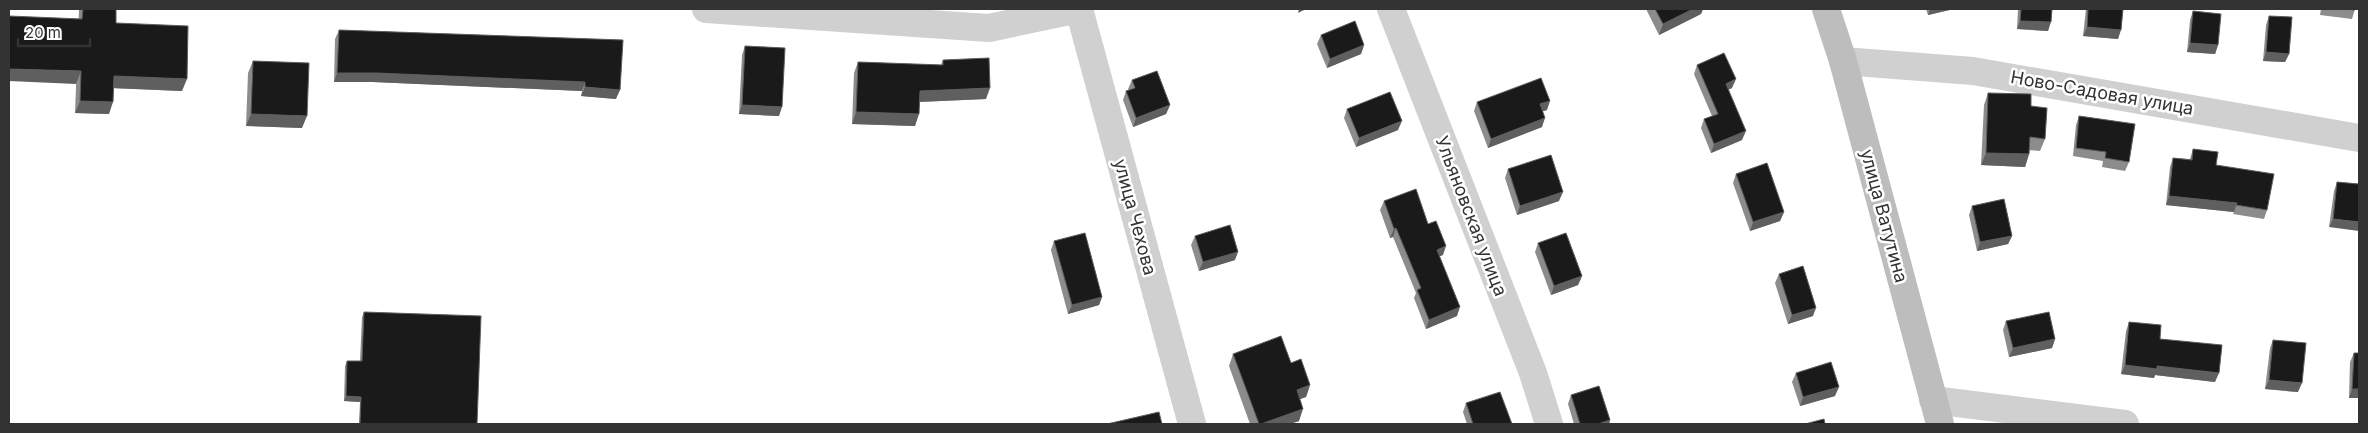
<svg xmlns="http://www.w3.org/2000/svg" width="2368" height="433" font-family="Inter,sans-serif">
  <style>
    .lines { fill: none; stroke-linecap: round; stroke-linejoin: round }
    .street { stroke: #d0d0d0; stroke-width: 28 }
    .secondary { stroke: #bdbdbd; stroke-width: 28 }
    .wall { fill: #8c8c8c }
    .shaded-wall { fill: #5f5f5f }
    .building { fill: #1a1a1a; stroke: #5f5f5f }
    .labels { text-anchor: middle; stroke-width: 5; stroke-linejoin: round; paint-order: stroke }
    .street-label { font-size: 18px; fill: #333; stroke: #fff }
  </style>
  <rect width="100%" height="100%" fill="#fff"/>
  <g class="lines">
    <g class="street">
      <polyline points="706,9 989,28 1079,9"/>
      <polyline points="1079,9 1192,424"/>
      <polyline points="1391,9 1533,373 1549,424"/>
      <polyline points="1843,61 1973,71 2359,138"/>
      <polyline points="1933,400 2125,424"/>
    </g>
    <polyline class="secondary" points="1826,9 1843,61 1940,424"/>
  </g>
  <g class="wall">
    <polygon points="79,9 116,9 116,23 182,91 114,88 109,114 75,113"/>
    <polygon points="1646,9 1703,9 1701,14 1659,35"/>
    <polygon points="1926,9 1954,9 1928,15"/>
    <polygon points="2018,9 2052,9 2048,31 2017,29"/>
    <polygon points="2086,9 2123,9 2118,39 2083,36"/>
    <polygon points="2321,9 2355,9 2352,19 2320,15"/>
    <polygon points="2193,11 2218,45 2215,54 2187,52 2190,20"/>
    <polygon points="2269,16 2289,54 2285,62 2263,61 2266,25"/>
    <polygon points="339,30 623,40 616,99 581,96 582,91 373,82 334,82 335,39"/>
    <polygon points="1321,35 1364,45 1361,54 1327,68 1317,44"/>
    <polygon points="745,46 779,116 739,114 742,55"/>
    <polygon points="943,60 986,99 920,102 915,126 852,124 854,73 858,62 941,65"/>
    <polygon points="253,61 302,128 246,126 248,73"/>
    <polygon points="1697,65 1732,88 1728,90 1742,140 1711,153 1701,128 1704,119 1712,116 1694,74"/>
    <polygon points="1132,80 1170,105 1166,114 1133,127 1123,100 1126,91 1129,90 1128,89"/>
    <polygon points="1988,93 2031,106 2045,139 2040,151 2029,150 2029,154 2025,167 1981,165 1984,105"/>
    <polygon points="1477,102 1547,110 1543,111 1542,127 1488,148 1474,111"/>
    <polygon points="1347,109 1398,130 1356,147 1344,118"/>
    <polygon points="2079,116 2129,162 2125,171 2102,167 2103,161 2073,156 2076,125"/>
    <polygon points="2193,149 2216,165 2267,210 2264,219 2233,214 2234,212 2166,205 2170,167 2173,158 2190,159"/>
    <polygon points="1508,169 1559,201 1517,215 1505,178"/>
    <polygon points="1736,174 1784,212 1780,221 1750,231 1733,183"/>
    <polygon points="2337,182 2359,184 2329,227 2334,191"/>
    <polygon points="1384,201 1428,224 1443,255 1439,256 1457,316 1426,329 1414,298 1416,293 1393,237 1390,238 1380,210"/>
    <polygon points="1972,206 2012,236 2008,244 1977,251 1969,215"/>
    <polygon points="1195,236 1235,260 1199,271 1191,245"/>
    <polygon points="1054,241 1102,297 1099,305 1068,314 1051,250"/>
    <polygon points="1538,243 1582,276 1578,285 1551,295 1535,252"/>
    <polygon points="1779,274 1813,316 1788,324 1775,283"/>
    <polygon points="364,312 477,424 359,424 360,402 344,401 345,366 347,361 360,361 362,317"/>
    <polygon points="2006,321 2055,339 2052,348 2009,357 2003,330"/>
    <polygon points="2129,322 2160,339 2215,382 2155,375 2154,378 2121,374 2126,331"/>
    <polygon points="2273,340 2298,392 2265,389 2270,348"/>
    <polygon points="2354,353 2359,353 2359,398 2349,398 2350,362"/>
    <polygon points="1233,354 1291,363 1310,385 1306,397 1300,399 1299,421 1290,424 1250,424 1229,366"/>
    <polygon points="1796,373 1835,396 1800,406 1792,382"/>
    <polygon points="1571,395 1610,420 1609,424 1574,424 1568,404"/>
    <polygon points="1466,403 1512,424 1467,424 1463,412"/>
  </g>
  <g class="shaded-wall">
    <polygon points="1299,9 1306,9 1298,13"/>
    <polygon points="1693,9 1703,9 1701,14 1659,35 1663,24"/>
    <polygon points="1930,9 1954,9 1928,15"/>
    <polygon points="2020,21 2051,22 2048,31 2017,29"/>
    <polygon points="2087,27 2121,30 2118,39 2083,36"/>
    <polygon points="2190,43 2218,45 2215,54 2187,52"/>
    <polygon points="1364,45 1361,54 1327,68 1330,59"/>
    <polygon points="2266,52 2289,54 2285,62 2263,61"/>
    <polygon points="9,69 81,71 76,84 9,81"/>
    <polygon points="337,73 377,73 585,82 582,91 373,82 334,82"/>
    <polygon points="114,76 187,79 182,91 110,88"/>
    <polygon points="1736,79 1732,88 1722,92 1726,84"/>
    <polygon points="585,87 620,90 616,99 581,96"/>
    <polygon points="990,88 986,99 916,102 920,91"/>
    <polygon points="80,101 113,102 109,114 75,113"/>
    <polygon points="1550,101 1547,110 1537,113 1540,104"/>
    <polygon points="742,105 782,107 779,116 739,114"/>
    <polygon points="1170,105 1166,114 1133,127 1136,118"/>
    <polygon points="856,112 919,114 915,126 852,124"/>
    <polygon points="251,114 307,116 302,128 246,126"/>
    <polygon points="1545,118 1542,127 1488,148 1491,139"/>
    <polygon points="1402,121 1398,130 1356,147 1359,138"/>
    <polygon points="1746,131 1742,140 1711,153 1714,144"/>
    <polygon points="1986,153 2029,154 2025,167 1981,165"/>
    <polygon points="1563,192 1559,201 1517,215 1520,206"/>
    <polygon points="2169,196 2237,203 2234,212 2166,205"/>
    <polygon points="1784,212 1780,221 1750,231 1753,222"/>
    <polygon points="2333,219 2359,222 2359,231 2329,227"/>
    <polygon points="1396,228 1393,237 1390,238 1394,229"/>
    <polygon points="2012,236 2008,244 1977,251 1980,242"/>
    <polygon points="1446,246 1443,255 1433,259 1437,250"/>
    <polygon points="1238,252 1235,260 1199,271 1203,262"/>
    <polygon points="1582,276 1578,285 1551,295 1554,286"/>
    <polygon points="1102,297 1099,305 1068,314 1072,305"/>
    <polygon points="1460,307 1457,316 1426,329 1429,320"/>
    <polygon points="1816,308 1813,316 1788,324 1792,315"/>
    <polygon points="2055,339 2052,348 2009,357 2013,348"/>
    <polygon points="2125,365 2157,366 2219,373 2215,382 2155,375 2154,378 2121,374"/>
    <polygon points="2269,380 2302,383 2298,392 2265,389"/>
    <polygon points="1310,385 1306,397 1292,402 1297,390"/>
    <polygon points="1839,387 1835,396 1800,406 1803,397"/>
    <polygon points="2352,389 2359,389 2359,398 2349,398"/>
    <polygon points="346,396 361,397 360,402 344,401"/>
    <polygon points="1303,409 1299,421 1290,424 1261,424"/>
    <polygon points="1610,420 1609,424 1598,424"/>
  </g>
  <g class="building">
    <polygon points="83,9 116,9 116,23 188,26 187,79 114,76 113,102 80,101 81,71 9,69 9,16 82,19"/>
    <polygon points="1655,9 1693,9 1663,24"/>
    <polygon points="2021,9 2052,9 2051,22 2020,21"/>
    <polygon points="2088,9 2123,9 2121,30 2087,27"/>
    <polygon points="2344,9 2355,9 2355,10"/>
    <polygon points="2193,11 2221,14 2218,45 2190,43"/>
    <polygon points="2269,16 2292,17 2289,54 2266,52"/>
    <polygon points="1355,21 1364,45 1330,59 1321,35"/>
    <polygon points="339,30 623,40 620,90 585,87 585,82 377,73 337,73"/>
    <polygon points="745,46 785,48 782,107 742,105"/>
    <polygon points="1724,53 1736,79 1726,84 1746,131 1714,144 1704,119 1718,114 1697,65"/>
    <polygon points="989,58 990,88 920,91 919,114 856,112 858,62 943,65 943,60"/>
    <polygon points="253,61 309,63 307,116 251,114"/>
    <polygon points="1157,71 1170,105 1136,118 1126,91 1135,88 1132,80"/>
    <polygon points="1541,78 1550,101 1540,104 1545,118 1491,139 1477,102"/>
    <polygon points="1390,92 1402,121 1359,138 1347,109"/>
    <polygon points="1988,93 2031,94 2031,106 2047,108 2045,139 2030,137 2029,154 1986,153"/>
    <polygon points="2079,116 2135,124 2129,162 2105,158 2106,152 2076,148"/>
    <polygon points="2193,149 2218,152 2216,165 2274,174 2267,210 2236,205 2237,203 2169,196 2173,158 2192,160"/>
    <polygon points="1551,155 1563,192 1520,206 1508,169"/>
    <polygon points="1767,163 1784,212 1753,222 1736,174"/>
    <polygon points="2337,182 2359,184 2359,222 2333,219"/>
    <polygon points="1416,189 1428,224 1436,221 1446,246 1437,250 1460,307 1429,320 1417,290 1421,288 1396,228 1394,229 1384,201"/>
    <polygon points="2004,199 2012,236 1980,242 1972,206"/>
    <polygon points="1230,225 1238,252 1203,262 1195,236"/>
    <polygon points="1085,233 1102,297 1072,305 1054,241"/>
    <polygon points="1566,233 1582,276 1554,286 1538,243"/>
    <polygon points="1803,266 1816,308 1792,315 1779,274"/>
    <polygon points="364,312 481,316 477,424 360,424 361,397 346,396 347,361 362,361"/>
    <polygon points="2049,312 2055,339 2013,348 2006,321"/>
    <polygon points="2129,322 2161,325 2160,339 2222,345 2219,373 2157,366 2157,369 2125,365"/>
    <polygon points="1281,336 1291,363 1301,359 1310,385 1297,390 1303,409 1261,424 1259,424 1233,354"/>
    <polygon points="2273,340 2306,343 2302,383 2269,380"/>
    <polygon points="2354,353 2359,353 2359,389 2352,389"/>
    <polygon points="1831,362 1839,387 1803,397 1796,373"/>
    <polygon points="1599,386 1610,420 1598,424 1580,424 1571,395"/>
    <polygon points="1500,392 1512,424 1473,424 1466,403"/>
    <polygon points="1159,412 1162,424 1107,424"/>
    <polygon points="1824,419 1825,424 1805,424"/>
  </g>
  <g class="labels">
    <g class="street-label">
      <text transform="translate(2102 93) rotate(10)" y="6">Ново-Садовая улица</text>
      <text transform="translate(1471 216) rotate(69)" y="6">Ульяновская улица</text>
      <text transform="translate(1884 216) rotate(75)" y="6">улица Ватутина</text>
      <text transform="translate(1135 217) rotate(75)" y="6">улица Чехова</text>
    </g>
  </g>
  <rect width="2368" height="433" fill="none" stroke="#333333" stroke-width="20"/>
  <path d="M18 38v8h72v-8" fill="none" stroke="#333333" stroke-width="2.5"/>
  <text x="25" y="38" font-size="15" fill="#333333" stroke="#ffffff" stroke-width="4" paint-order="stroke">20 m</text>
</svg>
